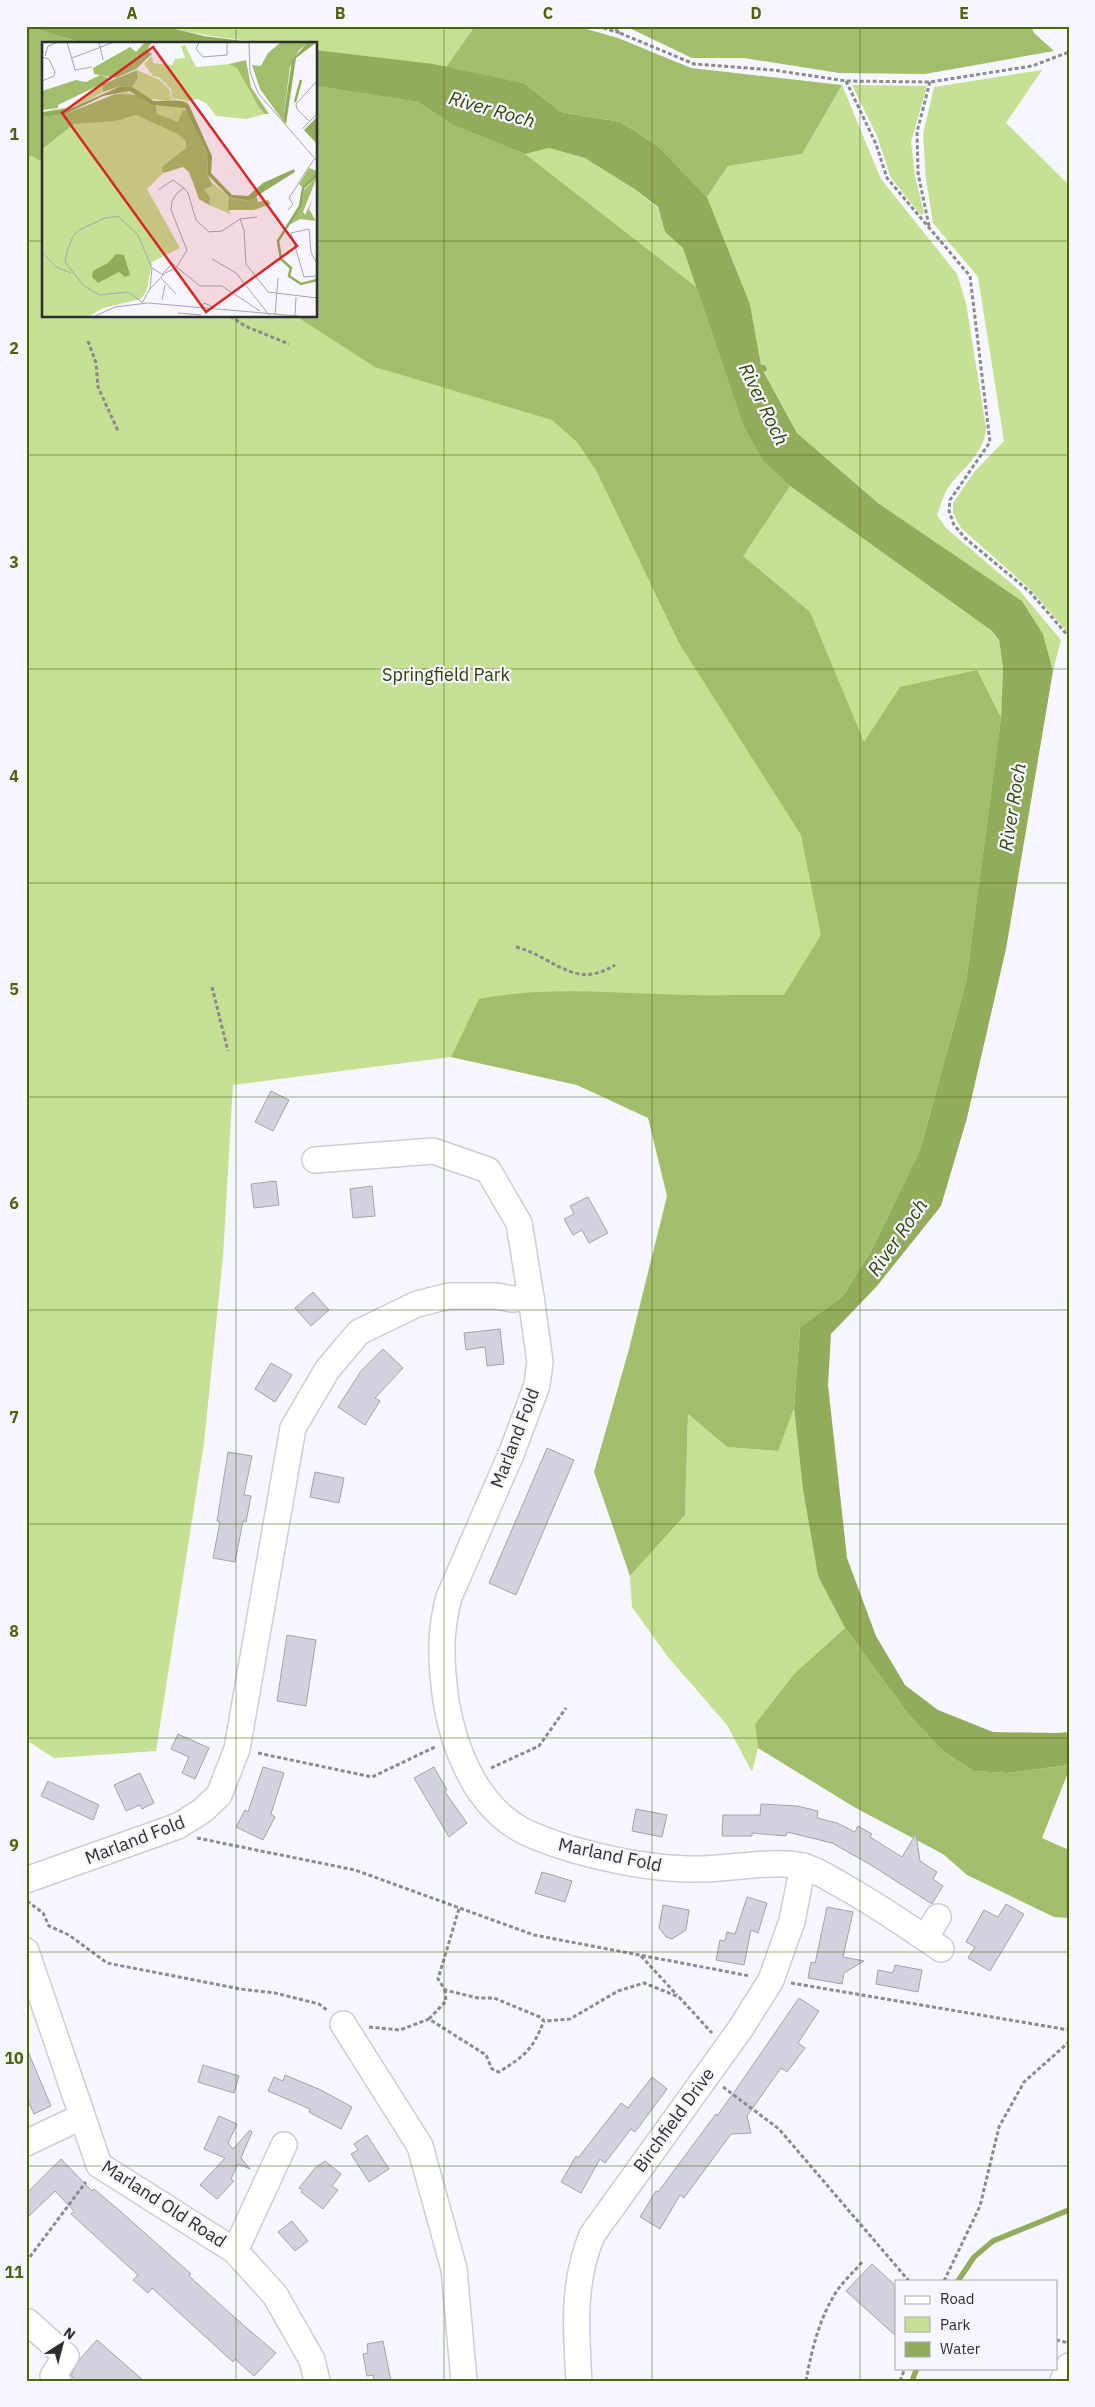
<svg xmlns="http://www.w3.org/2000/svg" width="1095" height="2407" font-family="'IBM Plex Sans',sans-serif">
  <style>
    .green { fill: #c5e092 }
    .forest { fill: #a2bd6c }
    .water { fill: #92ac5c }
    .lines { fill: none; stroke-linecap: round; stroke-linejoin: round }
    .stream { stroke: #92ac5c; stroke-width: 5.5 }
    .building { fill: #d2d1de; stroke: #a2a2ae }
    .minor-casing { stroke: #cdccd9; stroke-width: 28 }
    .path { stroke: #8a8a90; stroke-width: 3; stroke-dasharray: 4 2.5; stroke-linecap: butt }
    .minor { stroke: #fff; stroke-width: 25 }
    .grid { fill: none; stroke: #4d630f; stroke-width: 1; stroke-opacity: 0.55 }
    .labels { text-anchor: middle; stroke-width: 4.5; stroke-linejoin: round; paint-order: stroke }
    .park-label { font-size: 18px; fill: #303f01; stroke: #f6f6fe }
    .street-label { font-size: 18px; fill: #2c2c31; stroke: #f6f6fe }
    .water-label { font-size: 19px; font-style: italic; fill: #334305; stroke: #f6f6fe }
    .inset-river { fill: none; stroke: #92ac5c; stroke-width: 2.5 }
    .inset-road { fill: none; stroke: #a5a5ac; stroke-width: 1 }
    .view { fill: #d62828; fill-opacity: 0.15; stroke: #d62828; stroke-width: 2.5 }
    .inset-edge { fill: none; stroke: #2c2c31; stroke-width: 2.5 }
    .neatline { fill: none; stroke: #4d630f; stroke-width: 2 }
    .grid-label { font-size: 16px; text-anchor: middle; font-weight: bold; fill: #4d630f }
  </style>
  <rect width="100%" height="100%" fill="#f6f6fe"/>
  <g class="green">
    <polygon points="26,26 86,44 44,44 44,316 316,316 316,86 418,102 453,125 525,154 549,148 585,158 636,190 658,208 665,232 683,247 743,425 763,461 790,486 992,631 999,640 1003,667 1001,718 966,982 953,1027 506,1069 451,1057 233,1085 223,1257 204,1443 156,1751 54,1758 26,1740"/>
    <path d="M163 26H475L446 67 316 50V44C264 44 215 39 163 26Z"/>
    <polygon points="1042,70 1006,123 1069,185 1069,634 1031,590 961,528 953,513 953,503 975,471 1004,441 978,277 933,223 926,180 923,134 934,87"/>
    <path d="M842 85 881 179 957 274 966 303 986 428C984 457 958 470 945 493 942 500 940 508 937 515L946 528 1019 590 1061 640 1053 671 1043 634 1022 601 878 503 797 433 761 365 750 304 707 197 728 166 802 154Z"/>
    <polygon points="852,85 927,86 911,142 915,176 924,213 921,215 891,178 877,136"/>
    <polygon points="794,1408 803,1490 818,1576 845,1628 795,1673 755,1724 758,1748 752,1772 727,1725 668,1657 632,1607 630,1576 685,1515 688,1414 727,1447 777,1451"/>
  </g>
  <g class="forest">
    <polygon points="26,26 86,44 44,44 44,163 32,156 26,156"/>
    <polygon points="475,26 576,26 618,38 691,68 842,85 802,154 728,166 707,197 659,147 621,122 561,112 524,83 446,67"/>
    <polygon points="625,26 1031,26 1034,33 1054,51 925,74 839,73 744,58 692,58"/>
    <path d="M316 86 418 102 453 125 525 154 696 287 743 425 763 461 790 486 743 556 810 612 864 742 900 687 977 670 1001 718 966 982 920 1150 871 1251 843 1296 800 1327 794 1408 778 1451 727 1447 688 1414 685 1515 630 1576 594 1472 629 1349 667 1196 648 1118 577 1085 451 1057 479 999C541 987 596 992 658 994 700 996 742 995 784 995L821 935 801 835 679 643 597 472 577 442 552 420 375 367 296 316H316Z"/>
    <polygon points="845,1628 909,1715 944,1752 973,1771 1007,1773 1069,1765 1069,1770 1042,1838 1069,1850 1069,1918 1054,1917 967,1875 943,1854 854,1807 758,1748 755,1724 795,1673"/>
  </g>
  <g class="water">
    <polygon points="26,26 163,26 204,36 265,44 86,44"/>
    <polygon points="316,50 433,64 524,83 561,112 621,122 659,147 707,197 750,304 761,365 765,365 767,370 764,372 797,433 878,503 1022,601 1043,634 1053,671 1006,949 967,1118 941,1206 877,1286 831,1334 828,1385 847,1558 876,1636 905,1685 938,1710 993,1732 1057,1733 1069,1732 1069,1765 1007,1773 973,1771 944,1752 909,1715 845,1628 818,1576 803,1490 794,1408 800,1327 843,1296 871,1251 920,1150 966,982 1001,718 1003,667 999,640 992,631 790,486 763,461 743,425 683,248 665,232 658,207 636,190 585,158 549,148 525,154 453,125 418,102 316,86"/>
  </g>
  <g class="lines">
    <g class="stream">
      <polyline points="958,2281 974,2257 993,2241 1069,2210"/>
      <polyline points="912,2381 917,2368"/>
    </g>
  </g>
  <g class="building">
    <polygon points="271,1091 289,1100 273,1131 255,1122"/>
    <polygon points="276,1181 279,1205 254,1208 251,1184"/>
    <polygon points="372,1186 375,1216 353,1218 350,1189"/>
    <polygon points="588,1197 608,1233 589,1243 582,1230 573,1235 564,1219 574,1214 570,1206"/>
    <polygon points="313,1292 329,1310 311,1326 295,1308"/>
    <polygon points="500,1329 504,1364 487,1366 485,1347 466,1350 464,1333"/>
    <polygon points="383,1349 403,1368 375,1398 380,1401 365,1425 338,1407 361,1371"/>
    <polygon points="271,1363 292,1375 275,1402 255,1389"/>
    <polygon points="547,1448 574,1460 516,1595 489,1583"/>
    <polygon points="228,1452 252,1456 244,1495 251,1496 246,1522 243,1521 235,1562 213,1558 220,1522 217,1521"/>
    <polygon points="315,1472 344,1478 339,1503 310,1497"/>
    <polygon points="287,1635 316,1640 306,1706 277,1701"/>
    <polygon points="178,1734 209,1748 195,1779 182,1773 189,1757 171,1749"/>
    <polygon points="263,1767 284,1773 271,1814 275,1817 263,1840 236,1827 245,1810 248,1812"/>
    <polygon points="434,1767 447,1790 445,1792 467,1823 449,1837 414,1778"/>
    <polygon points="140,1773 154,1803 142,1809 140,1805 126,1811 114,1785"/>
    <polygon points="48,1781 99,1805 93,1820 41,1796"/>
    <polygon points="761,1804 797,1806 818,1811 817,1818 837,1823 855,1832 858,1826 872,1834 870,1837 902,1857 916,1834 920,1861 937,1872 933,1879 943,1886 932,1904 871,1865 832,1843 787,1832 786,1836 752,1833 752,1836 722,1836 723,1815 760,1815"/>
    <polygon points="636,1809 667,1815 662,1837 632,1831"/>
    <polygon points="542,1872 572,1881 565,1902 535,1893"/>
    <polygon points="747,1897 767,1903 758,1933 751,1930 744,1965 716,1960 720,1940 725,1941 727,1932 735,1934"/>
    <polygon points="1006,1904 1024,1914 990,1971 968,1958 975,1947 966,1942 984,1910 998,1917"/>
    <polygon points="663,1905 689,1910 686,1930 672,1939 666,1937 659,1928"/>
    <polygon points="827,1907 853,1912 843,1957 864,1961 844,1973 842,1984 808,1978 811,1962 815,1963 816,1959"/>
    <polygon points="895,1965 922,1970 918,1992 876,1984 878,1970 893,1973"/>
    <polygon points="799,1998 819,2011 798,2043 805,2048 787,2072 781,2068 747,2116 751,2133 731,2134 684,2198 680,2195 660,2229 640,2217 656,2191 658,2192 716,2114 717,2116 735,2091"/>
    <polygon points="26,2047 51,2106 34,2114 26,2096"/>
    <polygon points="203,2065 239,2076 234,2093 198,2082"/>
    <polygon points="285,2075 321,2090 352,2107 341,2129 309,2112 310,2109 268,2091 274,2077 283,2081"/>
    <polygon points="652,2077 667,2089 635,2132 631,2129 605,2163 600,2159 581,2193 561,2182 576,2156 578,2158 621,2103 628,2108"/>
    <polygon points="219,2116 237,2124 228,2143 233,2149 250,2130 252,2132 241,2158 250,2169 238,2164 231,2179 234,2181 217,2199 200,2185 225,2158 204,2149"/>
    <polygon points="367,2135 389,2169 369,2182 351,2154 358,2150 354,2144"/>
    <polygon points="61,2159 92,2191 94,2189 120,2211 191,2274 189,2276 233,2316 276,2353 254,2376 235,2359 233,2362 152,2288 148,2293 133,2280 138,2275 71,2214 74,2211 55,2191 26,2219 26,2194"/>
    <polygon points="325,2161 341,2174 332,2186 338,2190 323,2209 301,2192 303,2190 299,2188 316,2167"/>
    <polygon points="292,2221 308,2241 295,2251 278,2232"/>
    <polygon points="872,2264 896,2286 896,2336 846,2291"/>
    <polygon points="97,2340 144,2381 75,2381 71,2375 79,2360"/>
    <polygon points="383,2341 391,2381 374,2381 373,2375 367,2376 363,2354 368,2353 367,2344"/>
  </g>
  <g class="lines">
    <g class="minor-casing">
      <g id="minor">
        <polyline points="315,1160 433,1151 488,1170 519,1223 531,1297"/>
        <path d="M26 1880 178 1826 202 1811 219 1795 237 1749 293 1428 327 1370 359 1332 417 1304 449 1296H497L512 1299 531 1297 540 1362 537 1385 512 1452 449 1597C439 1634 441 1664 446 1701 454 1749 475 1802 518 1828 535 1838 553 1843 571 1849 599 1857 630 1864 659 1867 679 1869 700 1870 719 1868 747 1866 775 1861 802 1866 816 1869 830 1879 843 1886 877 1905 909 1927 941 1949"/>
        <polyline points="925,1938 938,1917"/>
        <polyline points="26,1951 99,2165 235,2251 275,2295 312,2360 317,2381"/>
        <polyline points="343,2024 420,2146 454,2269 464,2381"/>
        <polyline points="26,2143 81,2117"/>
        <polyline points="235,2251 284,2145"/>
        <polyline points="26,2323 28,2322 66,2356 53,2376 58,2381"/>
        <path d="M579 2381C576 2331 572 2283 592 2235L741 2028 771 1980 792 1921 803 1866"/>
        <polyline points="1063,2381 1069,2366"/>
      </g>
    </g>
    <g class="path">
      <polyline points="597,26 620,33 611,26"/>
      <polyline points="620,33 694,64 773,70 846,81 930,82 1032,66 1069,52"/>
      <polyline points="846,81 876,144 887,178 970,276 990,442 950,500 949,511 954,525 965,538 1030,592 1069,637"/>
      <polyline points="929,226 918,173 917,132 930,82"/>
      <polyline points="230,316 245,326 289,344"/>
      <polyline points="88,341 96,363 98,387 118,431"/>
      <path d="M516 947C553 956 574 991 615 965"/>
      <polyline points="212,987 228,1051"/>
      <polyline points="258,1753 372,1777 437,1746"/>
      <polyline points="491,1768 539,1746 566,1708"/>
      <polyline points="197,1838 355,1870 534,1935 750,1976"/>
      <polyline points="27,1901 43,1913 49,1926 69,1935 107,1963 240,1989 275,1993 319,2004 328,2011"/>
      <polyline points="459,1909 438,1979 445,1990 478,1998 494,1998 540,2017 544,2021 570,2019 618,1991 644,1983 679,1997 712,2033"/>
      <polyline points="641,1956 677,1995"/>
      <polyline points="791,1983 1069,2030"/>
      <polyline points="429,2019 446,2001 445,1990"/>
      <path d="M369 2027 400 2030 429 2019 486 2055 492 2069 499 2072C526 2055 532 2050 544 2021"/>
      <polyline points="723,2087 779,2129 909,2281"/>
      <polyline points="26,2262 86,2182"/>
      <polyline points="944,2281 980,2206 999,2127 1024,2082 1069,2042"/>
      <polyline points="1056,2340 1069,2343"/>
      <path d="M806 2381C811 2353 818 2324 832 2299 839 2285 852 2274 862 2262"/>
      <polyline points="900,2381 905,2368"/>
    </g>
    <use href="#minor" class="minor"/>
  </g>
  <path class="grid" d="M236 26V44M444 26V2381M652 26V2381M860 26V2381M26 241H44M316 241H1069M236 316V2381M26 455H1069M26 669H1069M26 883H1069M26 1097H1069M26 1310H1069M26 1524H1069M26 1738H1069M26 1952H1069M26 2166H1069"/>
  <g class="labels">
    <g class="park-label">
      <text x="446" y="681">Springfield Park</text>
    </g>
    <g class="street-label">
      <text transform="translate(515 1438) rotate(-69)" y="6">Marland Fold</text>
      <text transform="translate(135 1840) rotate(-21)" y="6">Marland Fold</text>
      <text transform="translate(610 1855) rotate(12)" y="6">Marland Fold</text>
      <text transform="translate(674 2120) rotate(-54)" y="6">Birchfield Drive</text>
      <text transform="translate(164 2204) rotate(33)" y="6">Marland Old Road</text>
    </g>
    <g class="water-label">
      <text transform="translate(492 109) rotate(16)" y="7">River Roch</text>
      <text transform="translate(764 404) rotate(64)" y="7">River Roch</text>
      <text transform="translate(1012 807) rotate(-81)" y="7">River Roch</text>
      <text transform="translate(897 1237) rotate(-55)" y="7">River Roch</text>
    </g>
  </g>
  <g transform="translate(42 42)">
    <rect width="275" height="275" fill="#f6f6fe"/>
    <path d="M143 3 154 25 187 22 195 25 223 72 205 77 174 74 165 62 156 57 146 59 130 56 129 47 117 35 111 34 102 22 110 14 111 21 130 23 133 17 143 16 139 4ZM95 28 118 38 128 48 129 57 146 60 147 63 105 56 90 45 96 36ZM61 42V50L39 62 21 68 4 69 32 64ZM84 49 115 64H141L159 94 105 147 138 206 110 220 105 248 99 257 61 266 46 275H0V75L24 72ZM170 140 187 155 188 172 167 163V155L162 146 171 144Z" fill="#c5e092"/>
    <path d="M103 0H110L105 8 110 12 94 27 74 36 52 32 51 26 88 5 94 10ZM239 0H267L257 8 248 25 241 79 218 47 210 23 219 24 226 11ZM204 18 209 45 227 72H223L217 65 195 26 187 22ZM95 28 96 36 90 45 79 44 61 50V42ZM58 33 70 37 16 63V66L0 68V49L34 38 44 40ZM73 52 95 53 114 64 115 72 136 80 141 68 146 70 165 111 166 133 171 144 162 147 168 155 167 163 157 157 147 130 141 125 121 131 120 125 144 106V99L136 92 94 73 73 79 32 82 0 107V75L24 72ZM267 126 275 129V133L261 146 257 142ZM275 135 261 170 263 173 271 156 267 167 274 179 258 177 245 184 258 165 262 148ZM214 152 216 160 226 158 229 162 212 168H186L187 155 206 159Z" fill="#a2bd6c"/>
    <path d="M266 0H275L254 16 244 82 241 79 250 18ZM79 44 90 45 112 59H140L147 63 170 114 169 131 190 153 206 154 221 141 252 127 253 130 207 159 187 155 166 133 165 111 143 66 111 63 87 49 61 54 24 72 0 75V70L30 66ZM274 76 275 77 274 101 262 88ZM74 212 82 213 88 233 83 235 77 230 56 241 50 235 51 229 66 221Z" fill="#92ac5c"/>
    <path class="inset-river" d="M253 60 259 38M275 133 261 146 258 164 236 199 239 217 249 226 247 234 259 242 275 238"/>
    <path class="inset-road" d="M25 0 33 28 50 25M57 0 61 18M157 0 154 7 161 15 185 13V0M207 0 208 30 216 51 275 119M3 14 6 4 16 0M0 15 7 17 13 30 12 34 0 39M30 16 72 0M268 80 255 67 254 62 275 39M260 87 275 72M116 148 131 138 142 146M246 168 251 162 247 156 272 117M198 177 202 188 204 222 226 250 275 256M0 210 14 225 29 231M170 217 194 231 227 273M126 218 158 244H180L218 269M275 222 269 210 267 187 249 191 262 235 275 234M120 232 131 221M119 236 134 252M108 247 110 226 121 233M120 258 123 243M100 260 86 250 57 253 41 243 23 220 25 210 31 194 37 188 63 176 76 174 96 193 110 226M100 261 108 247 123 231 134 226 145 208 129 168 130 159 136 150 142 146 146 151 154 178 167 190 180 189 198 177 215 175M159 266 162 261 171 265M136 271 159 273M233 273 236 236M253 274 254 255M51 275 73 265 106 261 267 275M116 275H136"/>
    <path class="view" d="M111 5 255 204 164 270 20 71Z"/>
    <rect width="275" height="275" class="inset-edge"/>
  </g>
  <rect width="1095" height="2407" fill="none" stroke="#f6f6fe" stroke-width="55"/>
  <rect x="895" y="2280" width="162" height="90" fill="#f6f6fe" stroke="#a5a5ac"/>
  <rect x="905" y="2296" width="25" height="8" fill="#ffffff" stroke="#a5a5ac"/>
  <text x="940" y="2304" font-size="15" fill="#2c2c31">Road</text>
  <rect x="905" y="2317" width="25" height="15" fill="#c5e092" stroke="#a5a5ac"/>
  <text x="940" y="2330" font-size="15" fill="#2c2c31">Park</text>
  <rect x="905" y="2342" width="25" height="15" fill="#92ac5c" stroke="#a5a5ac"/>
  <text x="940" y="2354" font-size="15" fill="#2c2c31">Water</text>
  <g transform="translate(62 2344) rotate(36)" stroke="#f6f6fe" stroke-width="4" paint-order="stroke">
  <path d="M0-4L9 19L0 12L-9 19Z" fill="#2c2c31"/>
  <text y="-8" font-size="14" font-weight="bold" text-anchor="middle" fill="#2c2c31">N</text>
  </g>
  <rect x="28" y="28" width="1040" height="2352" class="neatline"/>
  <g class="grid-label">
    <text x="132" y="19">A</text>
    <text x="340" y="19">B</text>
    <text x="548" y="19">C</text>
    <text x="756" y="19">D</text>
    <text x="964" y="19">E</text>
    <text x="14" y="140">1</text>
    <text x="14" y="354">2</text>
    <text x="14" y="568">3</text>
    <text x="14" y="782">4</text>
    <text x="14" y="995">5</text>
    <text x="14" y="1209">6</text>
    <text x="14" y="1423">7</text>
    <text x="14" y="1637">8</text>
    <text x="14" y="1851">9</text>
    <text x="14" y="2064">10</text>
    <text x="14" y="2278">11</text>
  </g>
</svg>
